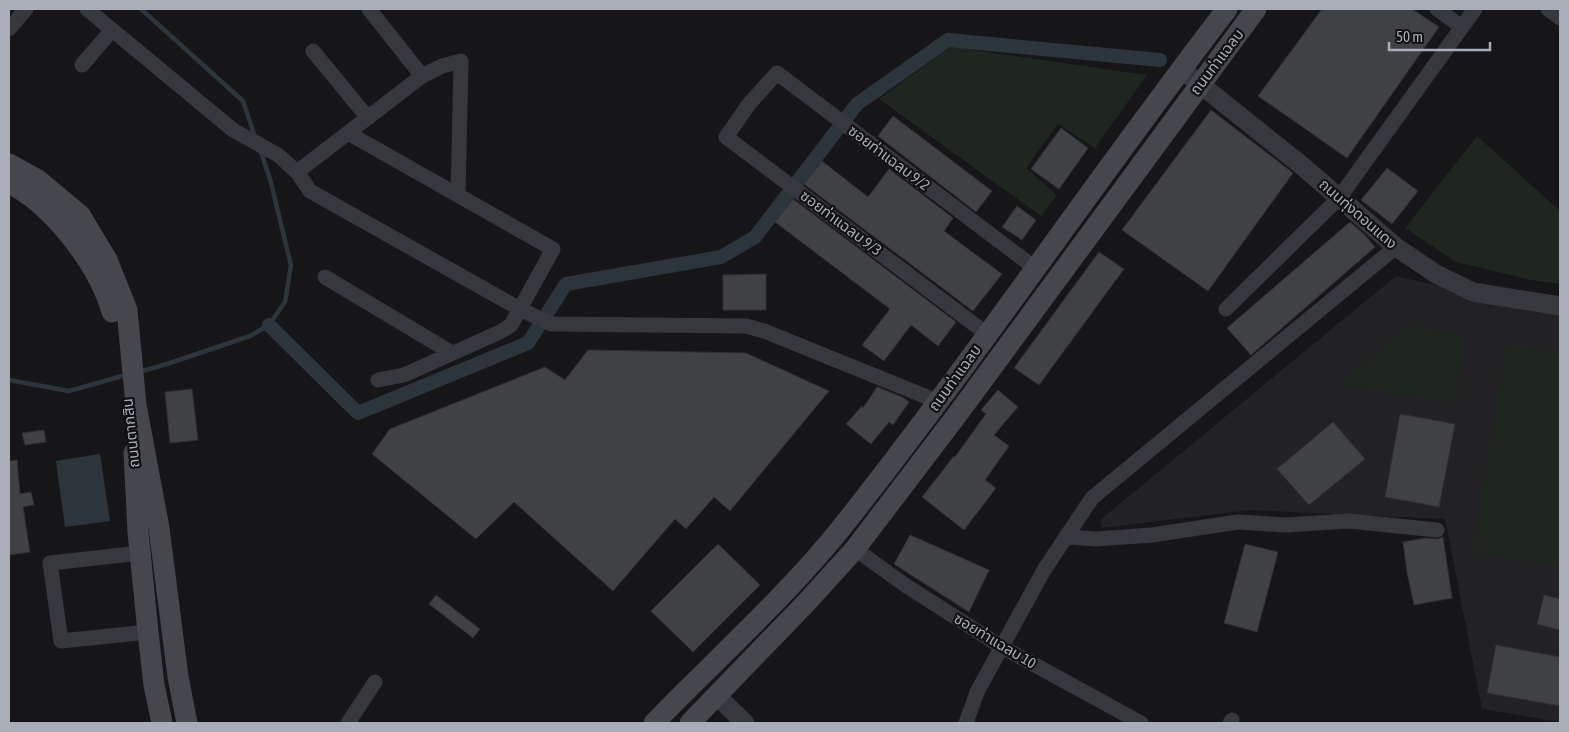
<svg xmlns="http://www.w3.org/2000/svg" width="1569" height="732" font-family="'Asap Condensed','Noto Sans Thai',sans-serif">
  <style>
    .built { fill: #222225 }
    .green { fill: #1e261f }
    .water { fill: #2c353c }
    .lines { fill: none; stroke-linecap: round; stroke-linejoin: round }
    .stream { stroke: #2c353c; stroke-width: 4.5 }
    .canal { stroke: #2c353c; stroke-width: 14 }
    .building { fill: #404145; stroke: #303034 }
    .minor { stroke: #37383d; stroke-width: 15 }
    .tertiary { stroke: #37383d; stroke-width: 19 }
    .secondary { stroke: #45474d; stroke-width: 21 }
    .labels { text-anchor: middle; stroke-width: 4.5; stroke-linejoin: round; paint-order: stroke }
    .street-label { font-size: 15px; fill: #a8adb8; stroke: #111113 }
  </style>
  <rect width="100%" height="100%" fill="#161618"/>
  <polygon class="built" points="1396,276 1560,314 1560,722 1482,709 1445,519 1249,510 1102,528 1100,520"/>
  <g class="green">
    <polygon points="951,47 1147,75 1095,148 1058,124 1026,168 1057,195 1041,216 879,99"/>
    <polygon points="1477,136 1560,211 1560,284 1531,280 1456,262 1405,228"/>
    <polygon points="1408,325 1464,337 1456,403 1339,385"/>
    <polygon points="1507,344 1560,353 1560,566 1472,552"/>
  </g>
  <polygon class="water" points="100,454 110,521 65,527 56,461"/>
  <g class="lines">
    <g class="stream">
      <polyline points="141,9 243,101 255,137"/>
      <polyline points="139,372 167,364 250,336 269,325 285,302 291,265 270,179 260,149"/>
      <polyline points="9,380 69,391 126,375"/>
    </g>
    <polyline class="canal" points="269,325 358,413 528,343 566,284 721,257 755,237 857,104 948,40 1160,60"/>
  </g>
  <g class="building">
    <polygon points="1322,9 1412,9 1439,27 1347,158 1258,96"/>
    <polygon points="1211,110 1293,173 1208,291 1122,230"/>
    <polygon points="893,116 992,191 976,212 878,136"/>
    <polygon points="1061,128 1088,148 1059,189 1031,169"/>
    <polygon points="822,161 868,197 889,169 953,218 944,231 1002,274 973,311 804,184"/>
    <polygon points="1387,168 1418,191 1392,224 1361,200"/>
    <polygon points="793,199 956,322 938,346 911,325 884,361 862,345 890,309 775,222"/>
    <polygon points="1017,206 1036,220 1022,240 1002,227"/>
    <polygon points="1350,222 1364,234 1375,247 1251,355 1227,328"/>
    <polygon points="1099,252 1124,269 1039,385 1014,368"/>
    <polygon points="766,274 766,310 723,310 723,275"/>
    <polygon points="588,350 746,353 829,391 730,511 714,497 686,529 675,519 613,591 514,502 476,539 372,454 390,429 545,367 565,380"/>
    <polygon points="877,387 902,397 909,402 893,425 889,422 871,444 846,424 862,406 863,408"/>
    <polygon points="192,389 198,440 170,443 165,392"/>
    <polygon points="998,390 1018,407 994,435 1009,446 985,480 996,488 964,530 922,497 954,456 955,457 986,414 981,410"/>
    <polygon points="1400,414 1455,424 1439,507 1385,497"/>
    <polygon points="1333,422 1365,459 1309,505 1277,469"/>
    <polygon points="44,430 46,442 25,445 22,433"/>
    <polygon points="17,460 20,494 31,492 34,505 23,507 30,552 9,555 9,461"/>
    <polygon points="910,535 989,570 969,612 894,564"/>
    <polygon points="1443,537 1452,598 1414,605 1407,572 1403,542 1426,538 1437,539"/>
    <polygon points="718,544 760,585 693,652 651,611"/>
    <polygon points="1245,544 1278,552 1257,632 1224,623"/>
    <polygon points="436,595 480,629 473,638 429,604"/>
    <polygon points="1544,595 1560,599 1560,630 1537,624"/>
    <polygon points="1496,645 1560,657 1560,706 1487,693"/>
  </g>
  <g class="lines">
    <g class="minor">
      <polyline points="87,9 233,130 278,155 297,172 310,191 520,309 551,324 746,326 764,331 937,401"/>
      <polyline points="369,9 422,76"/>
      <polyline points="1437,9 1462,27"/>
      <polyline points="1548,9 1560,18"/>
      <polyline points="9,29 26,9"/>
      <polyline points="313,51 368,118"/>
      <polyline points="82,65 112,30"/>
      <polyline points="348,133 553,249 511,325 500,332 404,375 378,380"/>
      <polyline points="297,172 422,76 442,66 461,61 458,195"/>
      <polyline points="325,277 452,353"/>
      <polyline points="1226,309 1339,198 1475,9"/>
      <polyline points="987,334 726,137 749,104 777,73 1035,268"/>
      <polyline points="1066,537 1096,539 1152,535 1238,522 1286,525 1349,521 1437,530"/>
      <polyline points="855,549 905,585 1002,647 1141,723"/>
      <polyline points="140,553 50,563 61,641 148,632"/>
      <polyline points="348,723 375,682"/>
      <polyline points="966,723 977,692 1044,570 1092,498 1396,247"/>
      <polyline points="1230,723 1232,720"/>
    </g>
    <g class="tertiary">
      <polyline points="1181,69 1300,164 1396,247 1436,274 1473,292 1560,306"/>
      <polyline points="717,696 745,723"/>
    </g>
    <g class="secondary">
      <polyline points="9,164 38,180 80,215 107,260 127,310 136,405 159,528 178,677 187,723"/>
      <path d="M9 183C52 204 99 265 112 312"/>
      <polyline points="134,453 138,532 148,632 154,685 162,723"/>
      <path d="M654 723C716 659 786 597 842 527 976 358 1096 179 1227 9"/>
      <polyline points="690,723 806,603 855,549 957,415 1256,9"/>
    </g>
  </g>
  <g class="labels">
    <g class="street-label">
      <text transform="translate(1217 62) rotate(-53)" y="5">ถนนท่าแฉลบ</text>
      <text transform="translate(889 158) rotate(37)" y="5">ซอยท่าแฉลบ 9/2</text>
      <text transform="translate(1358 214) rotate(41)" y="5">ถนนทุ่งดอนแดง</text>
      <text transform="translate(841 223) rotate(37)" y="5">ซอยท่าแฉลบ 9/3</text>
      <text transform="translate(955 378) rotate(-54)" y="5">ถนนท่าแฉลบ</text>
      <text transform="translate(131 433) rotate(-96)" y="5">ถนนตากสิน</text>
      <text transform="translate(995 641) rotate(31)" y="5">ซอยท่าแฉลบ 10</text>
    </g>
  </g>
  <rect width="1569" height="732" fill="none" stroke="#a8adb8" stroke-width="20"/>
  <path d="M1389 42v8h101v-8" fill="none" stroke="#a8adb8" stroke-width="2.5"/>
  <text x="1396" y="42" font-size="15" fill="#a8adb8" stroke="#111113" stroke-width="4" paint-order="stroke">50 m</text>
</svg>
